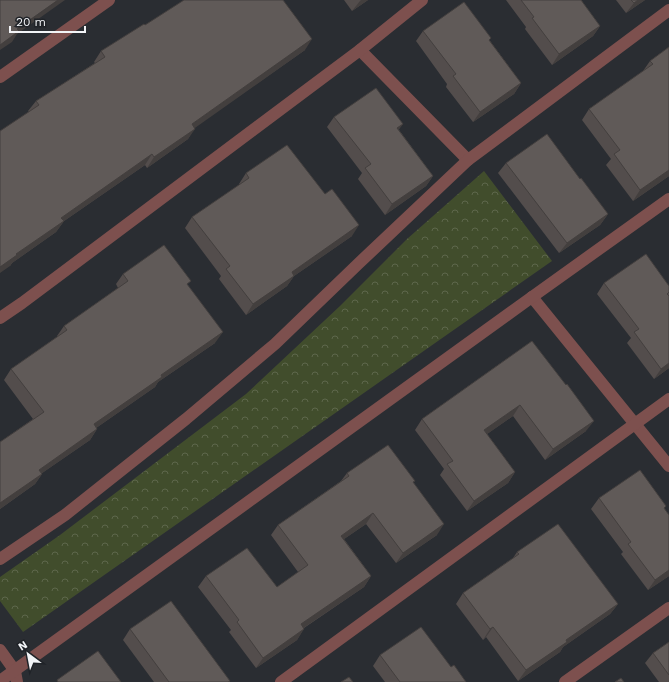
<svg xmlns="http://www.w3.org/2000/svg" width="669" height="682" font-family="'Work Sans',sans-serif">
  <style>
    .park { fill: url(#park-crowns) }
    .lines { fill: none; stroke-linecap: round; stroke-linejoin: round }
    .minor { stroke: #7d504e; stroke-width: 12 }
    .wall { fill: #534d4c }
    .shaded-wall { fill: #433f3e }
    .building { fill: #605a58; stroke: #433f3e }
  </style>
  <defs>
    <pattern id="park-crowns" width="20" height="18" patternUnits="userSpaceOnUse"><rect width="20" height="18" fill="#414d2c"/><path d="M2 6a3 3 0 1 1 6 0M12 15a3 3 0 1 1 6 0" fill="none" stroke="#5d674b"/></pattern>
  </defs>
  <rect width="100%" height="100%" fill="#2a2d32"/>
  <polygon class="park" points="484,171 552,261 23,632 0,601 0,577 60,535 246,394 340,306 407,239"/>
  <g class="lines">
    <g class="minor">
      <polyline points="360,50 468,160"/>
      <polyline points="0,77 109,0"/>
      <polyline points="532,297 669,466"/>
      <polyline points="0,318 22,303 360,50 422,0"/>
      <polyline points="0,559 65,515 186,419 275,344 358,264 468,160 669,10"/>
      <polyline points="0,650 15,671 17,682"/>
      <polyline points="0,681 532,297 669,199"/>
      <polyline points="281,682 669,399"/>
      <polyline points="565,682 669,608"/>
    </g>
  </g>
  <g class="wall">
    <polygon points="344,0 368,0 352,11"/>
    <polygon points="506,0 581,0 600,26 593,36 552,65 525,29 526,27"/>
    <polygon points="616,0 645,0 626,13"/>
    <polygon points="145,25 305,50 195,127 188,139 147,168 145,165 64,221 56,232 12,263 10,266 29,112 28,111 36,101 95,63 94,62 101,51"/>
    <polygon points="423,31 490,41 521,83 514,94 473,122 446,87 447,84 416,41"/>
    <polygon points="669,47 669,176 633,201 606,165 611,159 582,120 589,109 643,71 650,61"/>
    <polygon points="334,117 399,130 433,176 426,186 385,215 358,179 362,173 327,127"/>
    <polygon points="506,163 580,179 608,214 600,225 559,253 498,173"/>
    <polygon points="246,173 352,236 294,276 287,286 246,315 219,279 221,276 185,228 192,217 239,185 239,184"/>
    <polygon points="123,274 188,286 215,343 158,382 155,387 96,428 97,429 90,440 42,473 42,474 35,484 0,509 0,442 33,419 4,380 11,369 57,337 57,336 64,326 118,288 116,284"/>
    <polygon points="604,283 669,286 669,368 654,379 627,343 631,338 597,294"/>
    <polygon points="532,341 586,431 545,460 513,416 487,434 515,472 508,483 467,511 440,475 444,469 415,430 422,419"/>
    <polygon points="347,473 413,483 437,535 396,563 366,524 344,539 371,576 364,587 304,628 297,640 256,668 229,632 231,630 198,587 206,576 277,587 298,572 271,535 278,525 341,481"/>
    <polygon points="599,498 666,506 664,509 669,576 648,590 621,554 623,552 591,509"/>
    <polygon points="517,552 618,604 610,614 563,647 560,652 518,681 486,637 483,640 456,604 463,593 513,558"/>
    <polygon points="130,629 230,681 229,682 154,682 123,640"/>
    <polygon points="669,642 669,682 659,682 645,663 653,653"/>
    <polygon points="380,655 451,667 466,682 385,682 373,666"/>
  </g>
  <g class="shaded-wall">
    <polygon points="58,0 65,0 17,34 12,42 0,50 0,45 17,29"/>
    <polygon points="361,0 368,0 352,11 360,1"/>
    <polygon points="638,0 645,0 626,13 634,3"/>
    <polygon points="600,26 593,36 552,65 559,54"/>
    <polygon points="312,39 305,50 185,135 192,124"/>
    <polygon points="521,83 514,94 473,122 480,112"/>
    <polygon points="403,124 395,135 397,128"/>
    <polygon points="195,129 188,139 147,168 154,157"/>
    <polygon points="152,154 145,165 54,228 61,218"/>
    <polygon points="669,170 669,176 633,201 640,190"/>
    <polygon points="433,176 426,186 385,215 392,204"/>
    <polygon points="608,214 600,225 559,253 567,243"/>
    <polygon points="64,221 56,232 12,263 10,266 0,273 0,267 16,254"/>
    <polygon points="359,225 352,236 294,276 287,286 246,315 253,304 292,272"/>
    <polygon points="223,332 215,343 158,382 155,387 86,435 94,424 161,375"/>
    <polygon points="669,363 669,368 654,379 661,369"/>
    <polygon points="520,405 513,416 477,441 484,430"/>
    <polygon points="594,421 586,431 545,460 553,449"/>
    <polygon points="97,429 90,440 32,480 39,470"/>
    <polygon points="515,472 508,483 467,511 474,501"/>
    <polygon points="42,474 35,484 0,509 0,503"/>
    <polygon points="373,513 366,524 334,546 341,536"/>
    <polygon points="444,524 437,535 396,563 403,553"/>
    <polygon points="669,570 669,576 648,590 655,580"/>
    <polygon points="371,576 364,587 293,635 301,624"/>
    <polygon points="618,604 610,614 563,647 560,652 518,681 526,670 566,640"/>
    <polygon points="493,627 486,637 483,640 490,629"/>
    <polygon points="304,629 297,640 256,668 263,658"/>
  </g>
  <g class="building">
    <polygon points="0,0 58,0 17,29 19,31 0,45"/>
    <polygon points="184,0 283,0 312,39 192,124 195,129 154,157 152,154 61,218 64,221 16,254 17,255 0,267 0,131 39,105 36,101 105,57 101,51 144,24 145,25"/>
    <polygon points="521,0 581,0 600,26 559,54 532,18 534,17"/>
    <polygon points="631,0 638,0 634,3"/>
    <polygon points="464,2 491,38 489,40 521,83 480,112 453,76 456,74 423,31"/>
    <polygon points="669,47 669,170 640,190 614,154 620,150 589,109 653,64 650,61"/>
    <polygon points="376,88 403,124 397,128 433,176 392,204 365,168 371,164 334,117"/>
    <polygon points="547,134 580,179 581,178 608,214 567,243 506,163"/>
    <polygon points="287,145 325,194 332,189 359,225 292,272 294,276 253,304 226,269 230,266 192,217 249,178 246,173"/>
    <polygon points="164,245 191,281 187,284 223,332 161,375 162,377 94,424 97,429 39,470 42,474 0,503 0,442 44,412 11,369 67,330 64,326 128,281 123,274"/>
    <polygon points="646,254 669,286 669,292 667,294 669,296 669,363 661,369 634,332 639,329 604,283"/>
    <polygon points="532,341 566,385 567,384 594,421 553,449 520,405 484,430 515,472 474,501 447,464 453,461 422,419"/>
    <polygon points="388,445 415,481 413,482 444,524 403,553 373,513 341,536 371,576 301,624 304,629 263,658 237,622 239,620 206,576 247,548 277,587 308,565 278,525 349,476 347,473"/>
    <polygon points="640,470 666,506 664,508 669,515 669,570 655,580 628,544 631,542 599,498"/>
    <polygon points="558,524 618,604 566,640 567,642 526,670 493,627 490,629 463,593 519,554 517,552"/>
    <polygon points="171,601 230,681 228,682 169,682 130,629"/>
    <polygon points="421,627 451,667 454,665 466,682 400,682 380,655"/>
    <polygon points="669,642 669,675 653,653"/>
    <polygon points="98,651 121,682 58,682 57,680"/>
    <polygon points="349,677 353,682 341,682"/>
    <polygon points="621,678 624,682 615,682"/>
  </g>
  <g transform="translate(28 654) rotate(328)" stroke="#202328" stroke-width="3" paint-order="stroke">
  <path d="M0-3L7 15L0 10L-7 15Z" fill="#f2f4f7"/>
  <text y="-6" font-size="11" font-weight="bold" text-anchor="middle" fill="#f2f4f7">N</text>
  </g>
  <path d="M10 26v6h75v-6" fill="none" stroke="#f2f4f7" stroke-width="2"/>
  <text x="16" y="26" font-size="12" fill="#f2f4f7" stroke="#202328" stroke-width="3" paint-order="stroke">20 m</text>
</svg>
